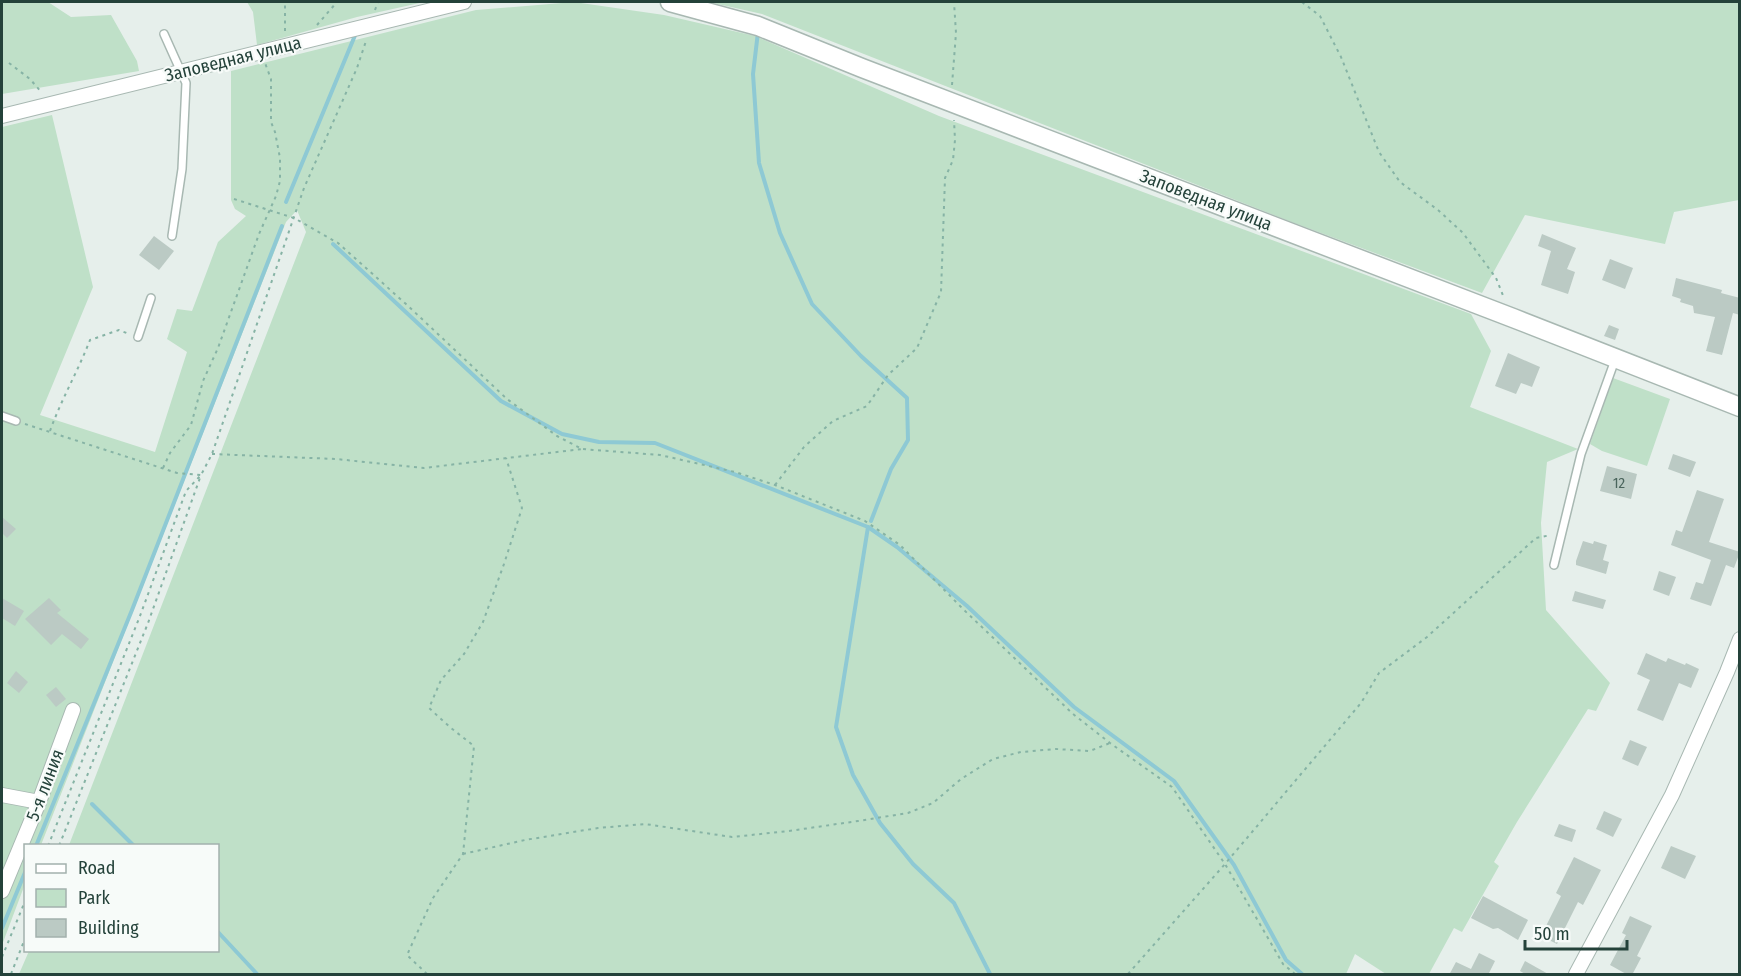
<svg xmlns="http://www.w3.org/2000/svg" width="1741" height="976" font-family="'Fira Sans Condensed',sans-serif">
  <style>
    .green { fill: #bfe0c8 }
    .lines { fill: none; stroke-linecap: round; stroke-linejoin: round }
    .stream { stroke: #8ec9d4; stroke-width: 4 }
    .building { fill: #bbcac4 }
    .service-casing { stroke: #a8b8b2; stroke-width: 10 }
    .minor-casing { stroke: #a8b8b2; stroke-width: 16 }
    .tertiary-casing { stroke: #a8b8b2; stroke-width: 21 }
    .path { stroke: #86b3a5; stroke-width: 2; stroke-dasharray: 3 4.5; stroke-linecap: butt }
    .service { stroke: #fff; stroke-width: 7 }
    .minor { stroke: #fff; stroke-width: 14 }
    .tertiary { stroke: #fff; stroke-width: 18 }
    .labels { text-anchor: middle; stroke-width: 4.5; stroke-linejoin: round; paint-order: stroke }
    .number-label { font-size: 15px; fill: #4a645c }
    .street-label { font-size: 18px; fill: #24423a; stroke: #f7fbf9 }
  </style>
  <rect width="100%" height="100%" fill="#e6efeb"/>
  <g class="green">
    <polygon points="2,2 48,2 71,17 111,15 137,61 139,71 2,94"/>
    <polygon points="247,2 424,2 357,17 257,45 253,12"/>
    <polygon points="574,2 664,15 755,36 939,116 1471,314 1491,351 1470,407 1578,449 1547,462 1541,523 1546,610 1610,683 1596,711 1588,709 1517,822 1494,862 1499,866 1462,932 1454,928 1429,974 1386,974 1355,954 1346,974 19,974 29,951 218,950 218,846 69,845 306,232 297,210 286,222 41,845 26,846 25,884 2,945 2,127 52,115 93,287 40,415 155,452 187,352 167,339 177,309 192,311 218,242 246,216 235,209 231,200 231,71 476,10"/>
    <polygon points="709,2 1739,2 1739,200 1674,212 1665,244 1525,215 1482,293 1289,221 762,14"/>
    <polygon points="1613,378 1670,399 1647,466 1602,451 1590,444"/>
  </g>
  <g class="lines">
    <g class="stream">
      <polyline points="758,32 753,74 759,163 780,233 812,304 861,356 907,398 908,440 891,469 871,521"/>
      <polyline points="286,202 356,33"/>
      <polyline points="333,244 501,401 562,434 599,442 655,443 868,527 897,547 967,606 1074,707 1174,781 1234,865 1286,960 1302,974"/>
      <polyline points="868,527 836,727 853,775 880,823 913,864 954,903 990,974"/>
      <polyline points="92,804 134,846"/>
      <polyline points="36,846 132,610 282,226"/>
      <polyline points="2,928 26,870"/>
      <polyline points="218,932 257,974"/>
    </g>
  </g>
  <g class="building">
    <polygon points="1542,234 1576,248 1567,269 1575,272 1568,294 1541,285 1551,251 1538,246"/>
    <polygon points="154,236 174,251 159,270 139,255"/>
    <polygon points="1610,259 1633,268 1625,289 1602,280"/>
    <polygon points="1676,278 1722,290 1721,293 1740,298 1740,315 1733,313 1722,355 1706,351 1715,317 1694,313 1693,306 1680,302 1681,299 1672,296"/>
    <polygon points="1609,325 1619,329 1615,340 1604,336"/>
    <polygon points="1508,353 1540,367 1532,387 1521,383 1516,394 1495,386"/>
    <polygon points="1673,454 1696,462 1690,477 1668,469"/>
    <polygon points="1607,466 1637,474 1631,499 1600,491"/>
    <polygon points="1697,490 1724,499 1709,542 1740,552 1734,568 1726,565 1711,606 1690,599 1696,582 1703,584 1711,560 1671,545 1676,530 1682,532"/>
    <polygon points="2,517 16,529 7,538 2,533"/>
    <polygon points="1583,541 1593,544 1594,541 1607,545 1603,560 1609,562 1606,574 1576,565 1576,561"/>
    <polygon points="1659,571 1676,577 1669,596 1653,590"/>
    <polygon points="1575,591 1606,600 1603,609 1572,601"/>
    <polygon points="2,598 24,611 15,626 2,618"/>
    <polygon points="49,598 61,610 57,613 89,639 81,649 62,634 51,645 25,619"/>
    <polygon points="1646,653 1666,662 1668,658 1685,665 1686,663 1699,669 1691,688 1679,683 1663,721 1637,710 1650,680 1637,674"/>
    <polygon points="16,671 28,682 19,693 7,683"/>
    <polygon points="56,687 66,699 56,707 46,695"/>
    <polygon points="1630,740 1647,747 1638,766 1622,759"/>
    <polygon points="1604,811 1622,819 1613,837 1596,829"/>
    <polygon points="1559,824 1576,830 1572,842 1554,836"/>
    <polygon points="1671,846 1696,856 1685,879 1661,868"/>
    <polygon points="1574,857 1601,870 1583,905 1578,902 1557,944 1541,936 1561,896 1556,893"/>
    <polygon points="1483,896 1528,920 1518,940 1498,928 1493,929 1471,918"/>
    <polygon points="1630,916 1652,926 1637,956 1641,958 1632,975 1628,975 1610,965 1626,935 1622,933"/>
    <polygon points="1479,953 1495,961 1488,975 1449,975 1456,962 1471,969"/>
    <polygon points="1525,961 1550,975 1527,975 1520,971"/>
  </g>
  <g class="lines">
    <g class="service-casing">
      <g id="service">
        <polyline points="164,34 186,83 182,169 172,236"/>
        <polyline points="138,337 151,298"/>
        <polyline points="2,416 16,421"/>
        <polyline points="1554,565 1581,454 1615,360"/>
      </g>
    </g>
    <g class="minor-casing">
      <g id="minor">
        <polyline points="2,116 464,2"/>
        <polyline points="2,795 39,802"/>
        <polyline points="2,891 39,802 73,710"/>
        <polyline points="1576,974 1672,795 1727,672 1740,639"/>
      </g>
    </g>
    <g class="tertiary-casing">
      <polyline id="tertiary" points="670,2 758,26 862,68 1513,318 1740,407"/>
    </g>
    <g class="path">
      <polyline points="1302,2 1320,16 1341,57 1379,152 1400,182 1438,210 1463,233 1496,278 1504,298"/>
      <polyline points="375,10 378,2"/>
      <polyline points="317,25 337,2"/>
      <polyline points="285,31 285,4"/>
      <polyline points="9,63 30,79 42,93"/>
      <polyline points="952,85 956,33 954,2"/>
      <polyline points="234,199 294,218 338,243 406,304 507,399 557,436 582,449 660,455 735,472 775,485 865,521 900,545 964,610 1073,714 1110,743 1172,787 1225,864 1283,964 1295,974"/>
      <polyline points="25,424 177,473 201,475 148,623 59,846"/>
      <path d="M50 431C61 400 78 371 90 340L119 330 129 334"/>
      <polyline points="212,454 336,459 424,468 582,449"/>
      <polyline points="163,468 170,453 191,425 203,381 218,348 259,234 276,196 280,181 280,158 275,132 271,122 271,79 265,63"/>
      <polyline points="775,485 804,447 833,421 867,406 888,375 917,348 941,292 945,178 953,160 955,140 954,120"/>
      <polyline points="48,846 140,616 186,491 201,475 212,454 304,188 357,68 366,41"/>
      <polyline points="463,854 525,840 598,828 645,824 732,837 789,831 858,821 908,813 933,803 961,779 993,759 1021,752 1056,749 1090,751 1110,743"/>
      <polyline points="2,957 26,899"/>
      <polyline points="11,974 26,936"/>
      <polyline points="427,974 407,955 433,898 463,854 474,746 451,728 429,708 441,680 464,654 483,622 504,564 522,508 506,458"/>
      <polyline points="1128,974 1225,864 1361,703 1379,673 1427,637 1536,538 1551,535"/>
    </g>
    <use href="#service" class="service"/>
    <use href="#minor" class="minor"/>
    <use href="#tertiary" class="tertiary"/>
  </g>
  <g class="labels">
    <g class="number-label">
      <text x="1619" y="488">12</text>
    </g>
    <g class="street-label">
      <text transform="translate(233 59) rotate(-14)" y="6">Заповедная улица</text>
      <text transform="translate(1206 200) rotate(21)" y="6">Заповедная улица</text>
      <text transform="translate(45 785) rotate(-69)" y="6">5-я линия</text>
    </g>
  </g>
  <rect width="1741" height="976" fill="none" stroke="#24423a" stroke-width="6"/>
  <rect x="24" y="844" width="195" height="108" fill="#f7fbf9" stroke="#a3b1ad" stroke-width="1.5"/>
  <rect x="36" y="864" width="30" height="9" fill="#ffffff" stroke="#a3b1ad" stroke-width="1.5"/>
  <text x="78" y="874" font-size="18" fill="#24423a">Road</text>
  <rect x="36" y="889" width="30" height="18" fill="#bfe0c8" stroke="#a3b1ad" stroke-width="1.5"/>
  <text x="78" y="904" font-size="18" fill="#24423a">Park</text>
  <rect x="36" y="919" width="30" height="18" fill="#bbcac4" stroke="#a3b1ad" stroke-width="1.5"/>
  <text x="78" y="934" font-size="18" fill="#24423a">Building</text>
  <path d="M1525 940v9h102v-9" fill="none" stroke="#24423a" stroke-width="3"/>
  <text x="1534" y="940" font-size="18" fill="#24423a" stroke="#f7fbf9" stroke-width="4.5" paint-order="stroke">50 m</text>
</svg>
